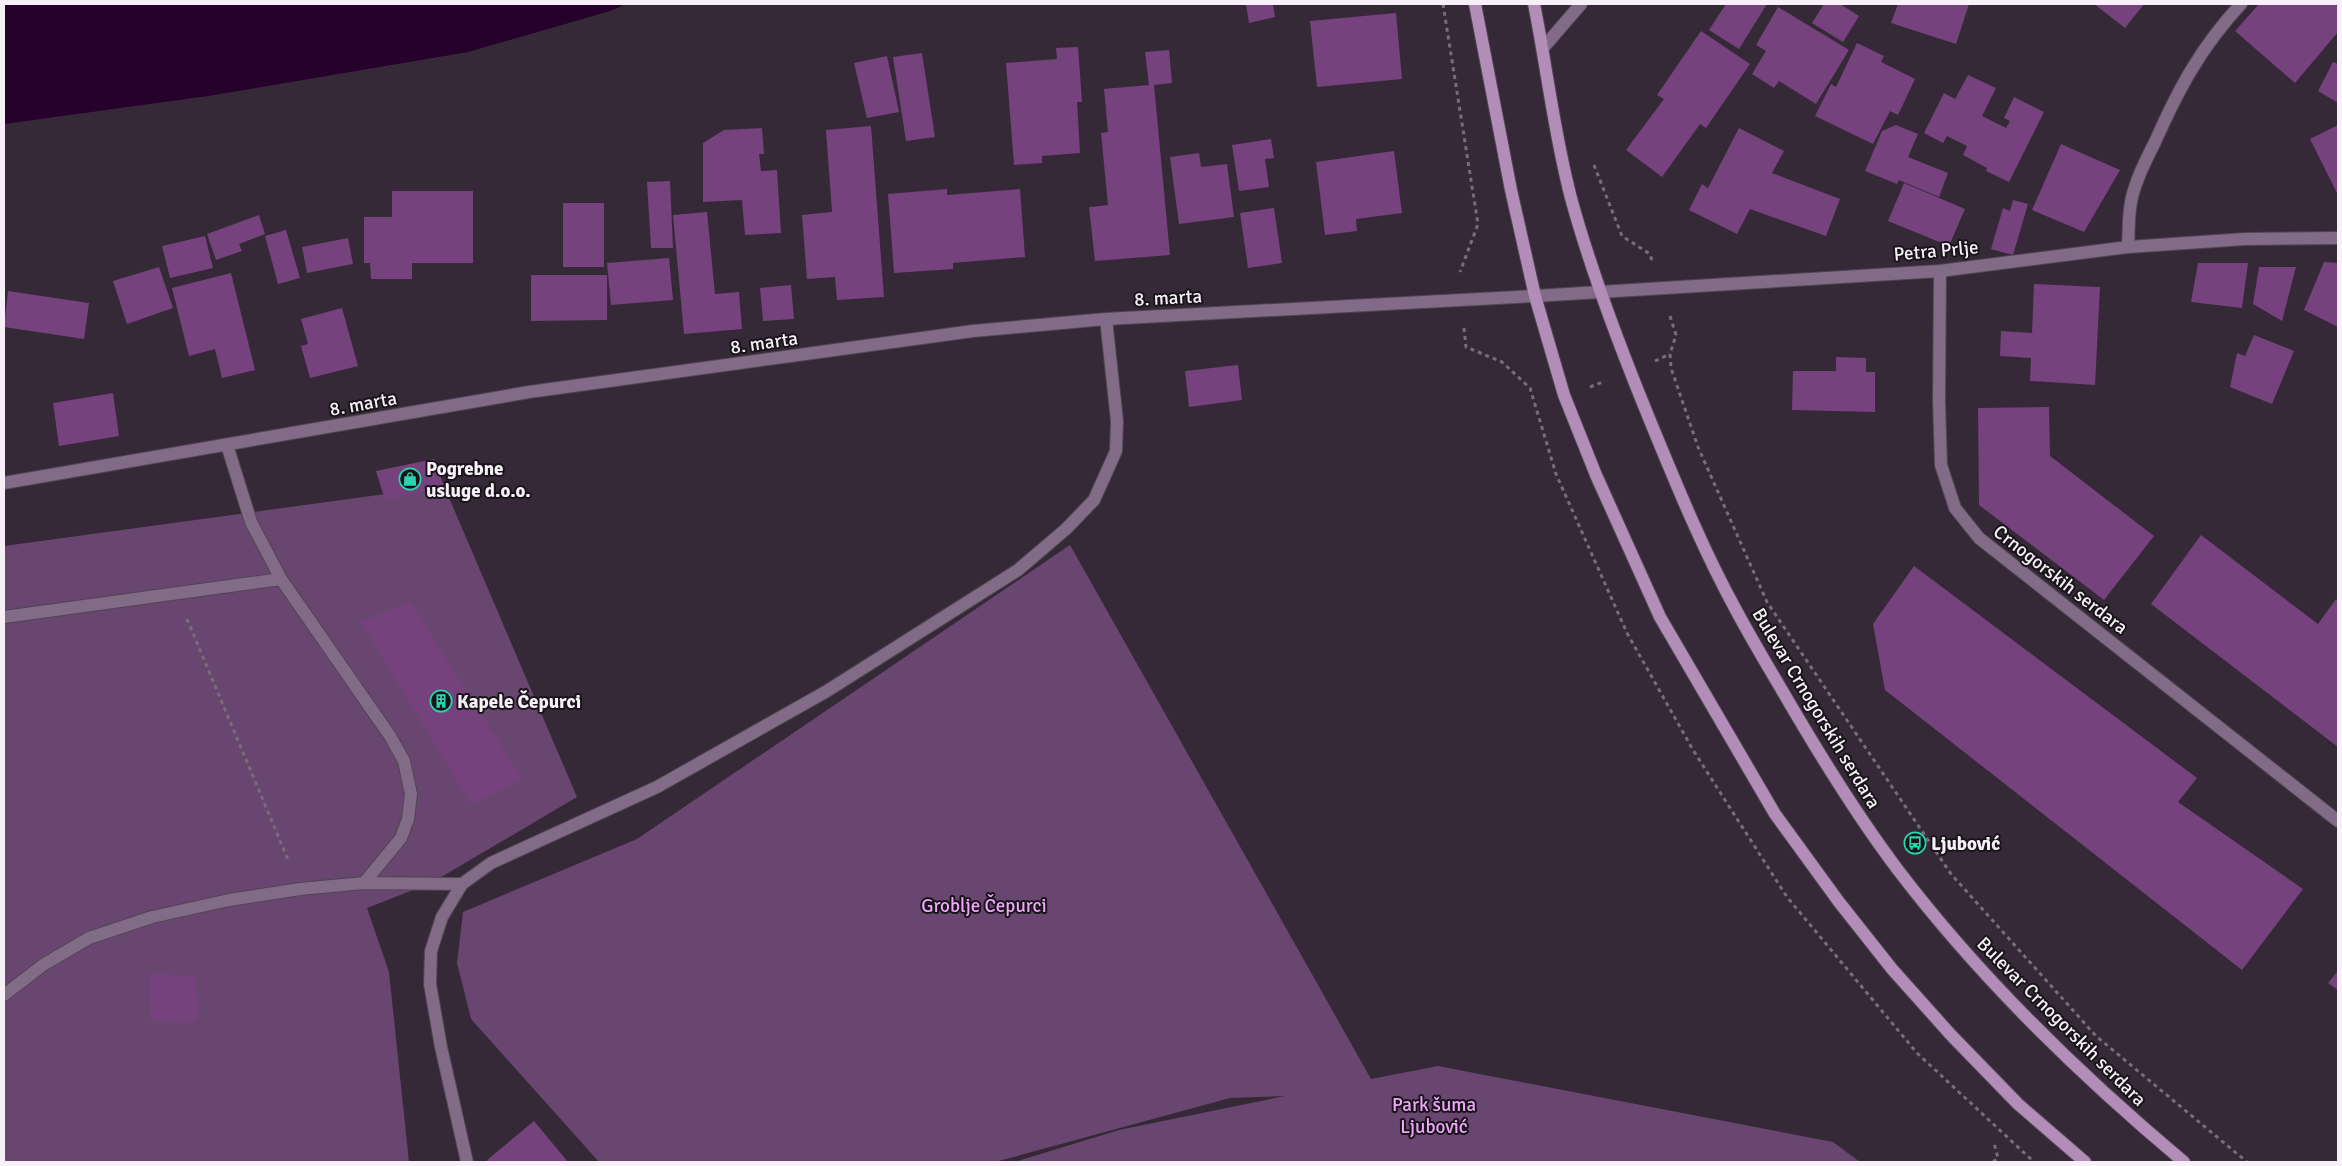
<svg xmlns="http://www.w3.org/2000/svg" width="2342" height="1166" font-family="Signika,sans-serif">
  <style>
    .green { fill: #69466f }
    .water { fill: #25012b }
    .building { fill: #75427d }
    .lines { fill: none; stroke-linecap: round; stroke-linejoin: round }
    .service-casing { stroke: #504552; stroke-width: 14 }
    .minor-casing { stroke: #504552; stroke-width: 14 }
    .secondary-casing { stroke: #504552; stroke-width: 14 }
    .path { stroke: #786d79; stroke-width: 3; stroke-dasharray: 4 4; stroke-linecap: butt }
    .service { stroke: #826b86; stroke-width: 12 }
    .minor { stroke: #826b86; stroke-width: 12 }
    .secondary { stroke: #b28db8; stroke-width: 12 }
    .labels { text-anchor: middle; stroke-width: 4; stroke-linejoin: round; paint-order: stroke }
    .street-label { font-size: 19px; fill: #f8f0f9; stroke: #19141a }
    .poi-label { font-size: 19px; font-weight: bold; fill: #f8f0f9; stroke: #19141a; text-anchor: start }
    .park-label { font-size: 19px; fill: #f0a6fb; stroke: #19141a }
  </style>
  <rect width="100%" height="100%" fill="#352937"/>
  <g class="green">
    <polygon points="444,486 577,797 431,883 367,908 389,972 409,1162 4,1162 4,546"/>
    <polygon points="1070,545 1371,1079 1438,1066 1833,1142 1860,1162 1014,1162 1119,1130 1285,1096 1230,1098 995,1162 599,1162 471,1019 457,963 463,912 637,839"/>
  </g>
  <polygon class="water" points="4,4 626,4 610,11 468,52 208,96 4,124"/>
  <g class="building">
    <polygon points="1246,4 1273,4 1275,17 1249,23"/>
    <polygon points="1726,4 1767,4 1739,49 1709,30"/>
    <polygon points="1824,4 1840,4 1859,16 1843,42 1812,23"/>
    <polygon points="1898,4 1969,4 1956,44 1891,23"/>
    <polygon points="2094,4 2144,4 2125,28"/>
    <polygon points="2259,4 2334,4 2338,7 2338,32 2295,83 2235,31"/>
    <polygon points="1778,7 1849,50 1816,104 1779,81 1774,88 1752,74 1766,51 1756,45"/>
    <polygon points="1396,13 1402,79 1317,87 1310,21"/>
    <polygon points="1701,31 1750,64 1706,128 1700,124 1662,177 1626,150 1664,99 1657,95"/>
    <polygon points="1857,43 1884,56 1881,62 1915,79 1898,115 1890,111 1873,144 1815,116 1831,84 1836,87"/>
    <polygon points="1078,47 1082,102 1077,102 1080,153 1042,156 1042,163 1014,165 1006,63 1057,59 1056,48"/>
    <polygon points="1169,50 1172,83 1154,85 1170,255 1095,261 1089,207 1108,205 1101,133 1108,132 1104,89 1149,85 1145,52"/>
    <polygon points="922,53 935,137 906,141 893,57"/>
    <polygon points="887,56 899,112 867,118 854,63"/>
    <polygon points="2333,62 2338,64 2338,103 2318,91"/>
    <polygon points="1968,75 1996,88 1982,116 2006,128 2010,121 2004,118 2014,97 2044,112 2009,182 1986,171 1987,168 1963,155 1967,146 1947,136 1943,143 1924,133 1944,93 1955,99"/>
    <polygon points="1896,125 1918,134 1908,157 1948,173 1939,197 1899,180 1897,184 1865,171 1882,131"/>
    <polygon points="2338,125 2338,195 2310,139"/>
    <polygon points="871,126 884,297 837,300 835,277 807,279 802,215 832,212 826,130"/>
    <polygon points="762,128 764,154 759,154 761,171 777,170 781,233 745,235 742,200 703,202 703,143 724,130"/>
    <polygon points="1739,128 1784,151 1772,173 1840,199 1826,236 1750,209 1737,234 1689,210 1702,184 1708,188"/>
    <polygon points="1271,139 1274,158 1265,159 1269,187 1239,191 1232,145"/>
    <polygon points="2061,144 2120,170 2084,232 2032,210"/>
    <polygon points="1394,151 1402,213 1356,219 1357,231 1325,235 1316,162"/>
    <polygon points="1199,153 1201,167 1227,164 1234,217 1179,224 1170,157"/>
    <polygon points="670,181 673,248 651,248 647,182"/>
    <polygon points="1904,183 1965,209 1949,246 1888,221"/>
    <polygon points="947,189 947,195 1020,189 1025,257 953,263 953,269 894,273 888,194"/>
    <polygon points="392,191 473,191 473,263 412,263 412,279 371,279 370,263 364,263 364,217 392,217"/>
    <polygon points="2013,200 2028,204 2013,255 1991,249 2003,208 2010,211"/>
    <rect x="563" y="203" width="41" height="64"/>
    <polygon points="1274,208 1282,263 1248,268 1240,213"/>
    <polygon points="707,212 715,294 739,292 742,329 684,334 673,215"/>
    <polygon points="259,215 265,234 239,244 242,251 216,260 207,234"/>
    <polygon points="286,230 300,278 278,284 265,236"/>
    <polygon points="205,236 213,268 170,278 162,246"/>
    <polygon points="348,238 353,264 307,273 302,247"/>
    <polygon points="669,258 673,300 611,305 607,263"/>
    <polygon points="2324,262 2338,263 2338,327 2304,310"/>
    <polygon points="2198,263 2248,263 2242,308 2191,302"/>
    <polygon points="159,267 173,308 127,324 113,281"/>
    <polygon points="2259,267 2296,267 2282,321 2253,304"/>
    <polygon points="231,273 255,370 222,378 215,349 189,356 172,288"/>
    <polygon points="531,275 607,275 607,320 531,321"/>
    <polygon points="2034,284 2100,287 2095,385 2030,381 2031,358 2000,356 2001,331 2032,333"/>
    <polygon points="791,285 794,319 763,321 760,288"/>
    <polygon points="8,291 89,303 84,339 4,327"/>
    <polygon points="342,308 358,366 310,378 301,346 308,344 301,319"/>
    <polygon points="2254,335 2294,351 2272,404 2230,387 2237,353 2245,356"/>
    <polygon points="1836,357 1866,358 1866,372 1875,372 1875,412 1792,410 1793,371 1836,371"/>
    <polygon points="1238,365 1242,400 1189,407 1185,371"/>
    <polygon points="113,393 119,436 59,446 53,403"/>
    <polygon points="2049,407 2050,456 2154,536 2104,600 1979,505 1978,408"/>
    <polygon points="434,459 444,486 385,500 376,471"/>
    <polygon points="2201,535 2318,624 2336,599 2338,601 2338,747 2151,604"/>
    <polygon points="1914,566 2197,778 2178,802 2303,889 2242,970 1885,690 1873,624"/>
    <polygon points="410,602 522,779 471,804 361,622"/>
    <polygon points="2338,971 2338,990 2328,983"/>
    <polygon points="149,974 196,976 198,1022 151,1021"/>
    <polygon points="534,1121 568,1162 488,1162 487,1160"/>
  </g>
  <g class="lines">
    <g class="service-casing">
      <g id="service">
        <polyline points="227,445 251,522 281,579 390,736 404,761 411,794 408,819 401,838 364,883"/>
        <polyline points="4,617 281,579"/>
        <polyline points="4,995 43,965 89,938 152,917 229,900 300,889 364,883 462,884"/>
        <polyline points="467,1162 441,1047 430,984 431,951 442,917 462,884 491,863 657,787 827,691 1018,570 1066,529 1094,500 1116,451 1117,421 1106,319"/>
      </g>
    </g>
    <g class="minor-casing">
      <g id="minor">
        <polyline points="1543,48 1581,4"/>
        <path d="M2128 247C2129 227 2128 206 2135 187 2140 171 2148 156 2155 142 2179 88 2201 47 2241 4"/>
        <polyline points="1940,271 1939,401 1941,465 1955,508 1979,538 2338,821"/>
        <polyline points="4,483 529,392 973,331 1106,319 1535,296 1940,271 2128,247 2245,239 2338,238"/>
      </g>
    </g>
    <g class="secondary-casing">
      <g id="secondary">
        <polyline points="1475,4 1511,190 1535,296 1564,395 1596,475 1660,617 1775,814 1839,902 1892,969 1951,1035 2018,1104 2085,1162"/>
        <path d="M1534 4C1547 68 1554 134 1571 198 1592 275 1621 350 1651 423 1677 486 1703 550 1736 610 1753 642 1772 673 1790 704 1824 762 1858 817 1898 870 1981 979 2080 1075 2184 1162"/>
      </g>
    </g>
    <g class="path">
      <polyline points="1443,4 1478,224 1460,272"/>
      <polyline points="1594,165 1622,236 1650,254 1652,261"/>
      <polyline points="1670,316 1676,335 1670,354 1671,368 1698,447 1767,602 1951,874 2096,1036 2247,1162"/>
      <polyline points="1464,328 1466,347 1502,362 1530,388 1556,474 1627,633 1693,750 1787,897 1917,1053 2034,1162"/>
      <polyline points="1655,361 1670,354"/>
      <polyline points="1590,387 1605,381"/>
      <polyline points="187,619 289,862"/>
      <polyline points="1993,1162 1998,1158 1994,1143"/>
    </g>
    <use href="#service" class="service"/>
    <use href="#minor" class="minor"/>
    <use href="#secondary" class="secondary"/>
  </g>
  <defs>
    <g id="shop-ring" transform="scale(1.125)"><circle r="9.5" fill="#19141a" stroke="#28d5ad" stroke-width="1.5"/><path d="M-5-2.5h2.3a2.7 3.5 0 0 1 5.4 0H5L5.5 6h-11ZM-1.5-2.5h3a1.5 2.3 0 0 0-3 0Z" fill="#28d5ad"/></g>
    <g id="building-ring" transform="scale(1.125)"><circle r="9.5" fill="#19141a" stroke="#28d5ad" stroke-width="1.5"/><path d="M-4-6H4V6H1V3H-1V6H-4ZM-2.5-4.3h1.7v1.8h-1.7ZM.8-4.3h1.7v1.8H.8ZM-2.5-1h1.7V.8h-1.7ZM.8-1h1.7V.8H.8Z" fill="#28d5ad"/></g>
    <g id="bus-ring" transform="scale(1.125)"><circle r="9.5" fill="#19141a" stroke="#28d5ad" stroke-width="1.5"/><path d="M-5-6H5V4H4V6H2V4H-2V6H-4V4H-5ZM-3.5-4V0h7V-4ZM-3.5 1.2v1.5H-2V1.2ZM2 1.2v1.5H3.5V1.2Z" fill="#28d5ad"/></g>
  </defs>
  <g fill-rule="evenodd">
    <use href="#shop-ring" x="410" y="479"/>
    <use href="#building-ring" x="441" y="701"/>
    <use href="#bus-ring" x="1915" y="843"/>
  </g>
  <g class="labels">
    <g class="street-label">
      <text transform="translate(1936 250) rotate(-5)" y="7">Petra Prlje</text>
      <text transform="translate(1168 297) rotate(-3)" y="7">8. marta</text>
      <text transform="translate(764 342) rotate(-8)" y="7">8. marta</text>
      <text transform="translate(363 403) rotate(-10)" y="7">8. marta</text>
      <text transform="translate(2061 579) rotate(38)" y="7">Crnogorskih serdara</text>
      <text transform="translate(1817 708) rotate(59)" y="7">Bulevar Crnogorskih serdara</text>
      <text transform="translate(2062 1021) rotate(45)" y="7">Bulevar Crnogorskih serdara</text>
    </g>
    <g class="poi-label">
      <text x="426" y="475">Pogrebne<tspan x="426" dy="22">usluge d.o.o.</tspan></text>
      <text x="457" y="708">Kapele Čepurci</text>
      <text x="1931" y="850">Ljubović</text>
    </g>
    <g class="park-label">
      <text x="984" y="912">Groblje Čepurci</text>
      <text x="1434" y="1111">Park šuma<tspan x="1434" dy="22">Ljubović</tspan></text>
    </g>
  </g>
  <rect width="2342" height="1166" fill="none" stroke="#f8f0f9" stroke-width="10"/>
</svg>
